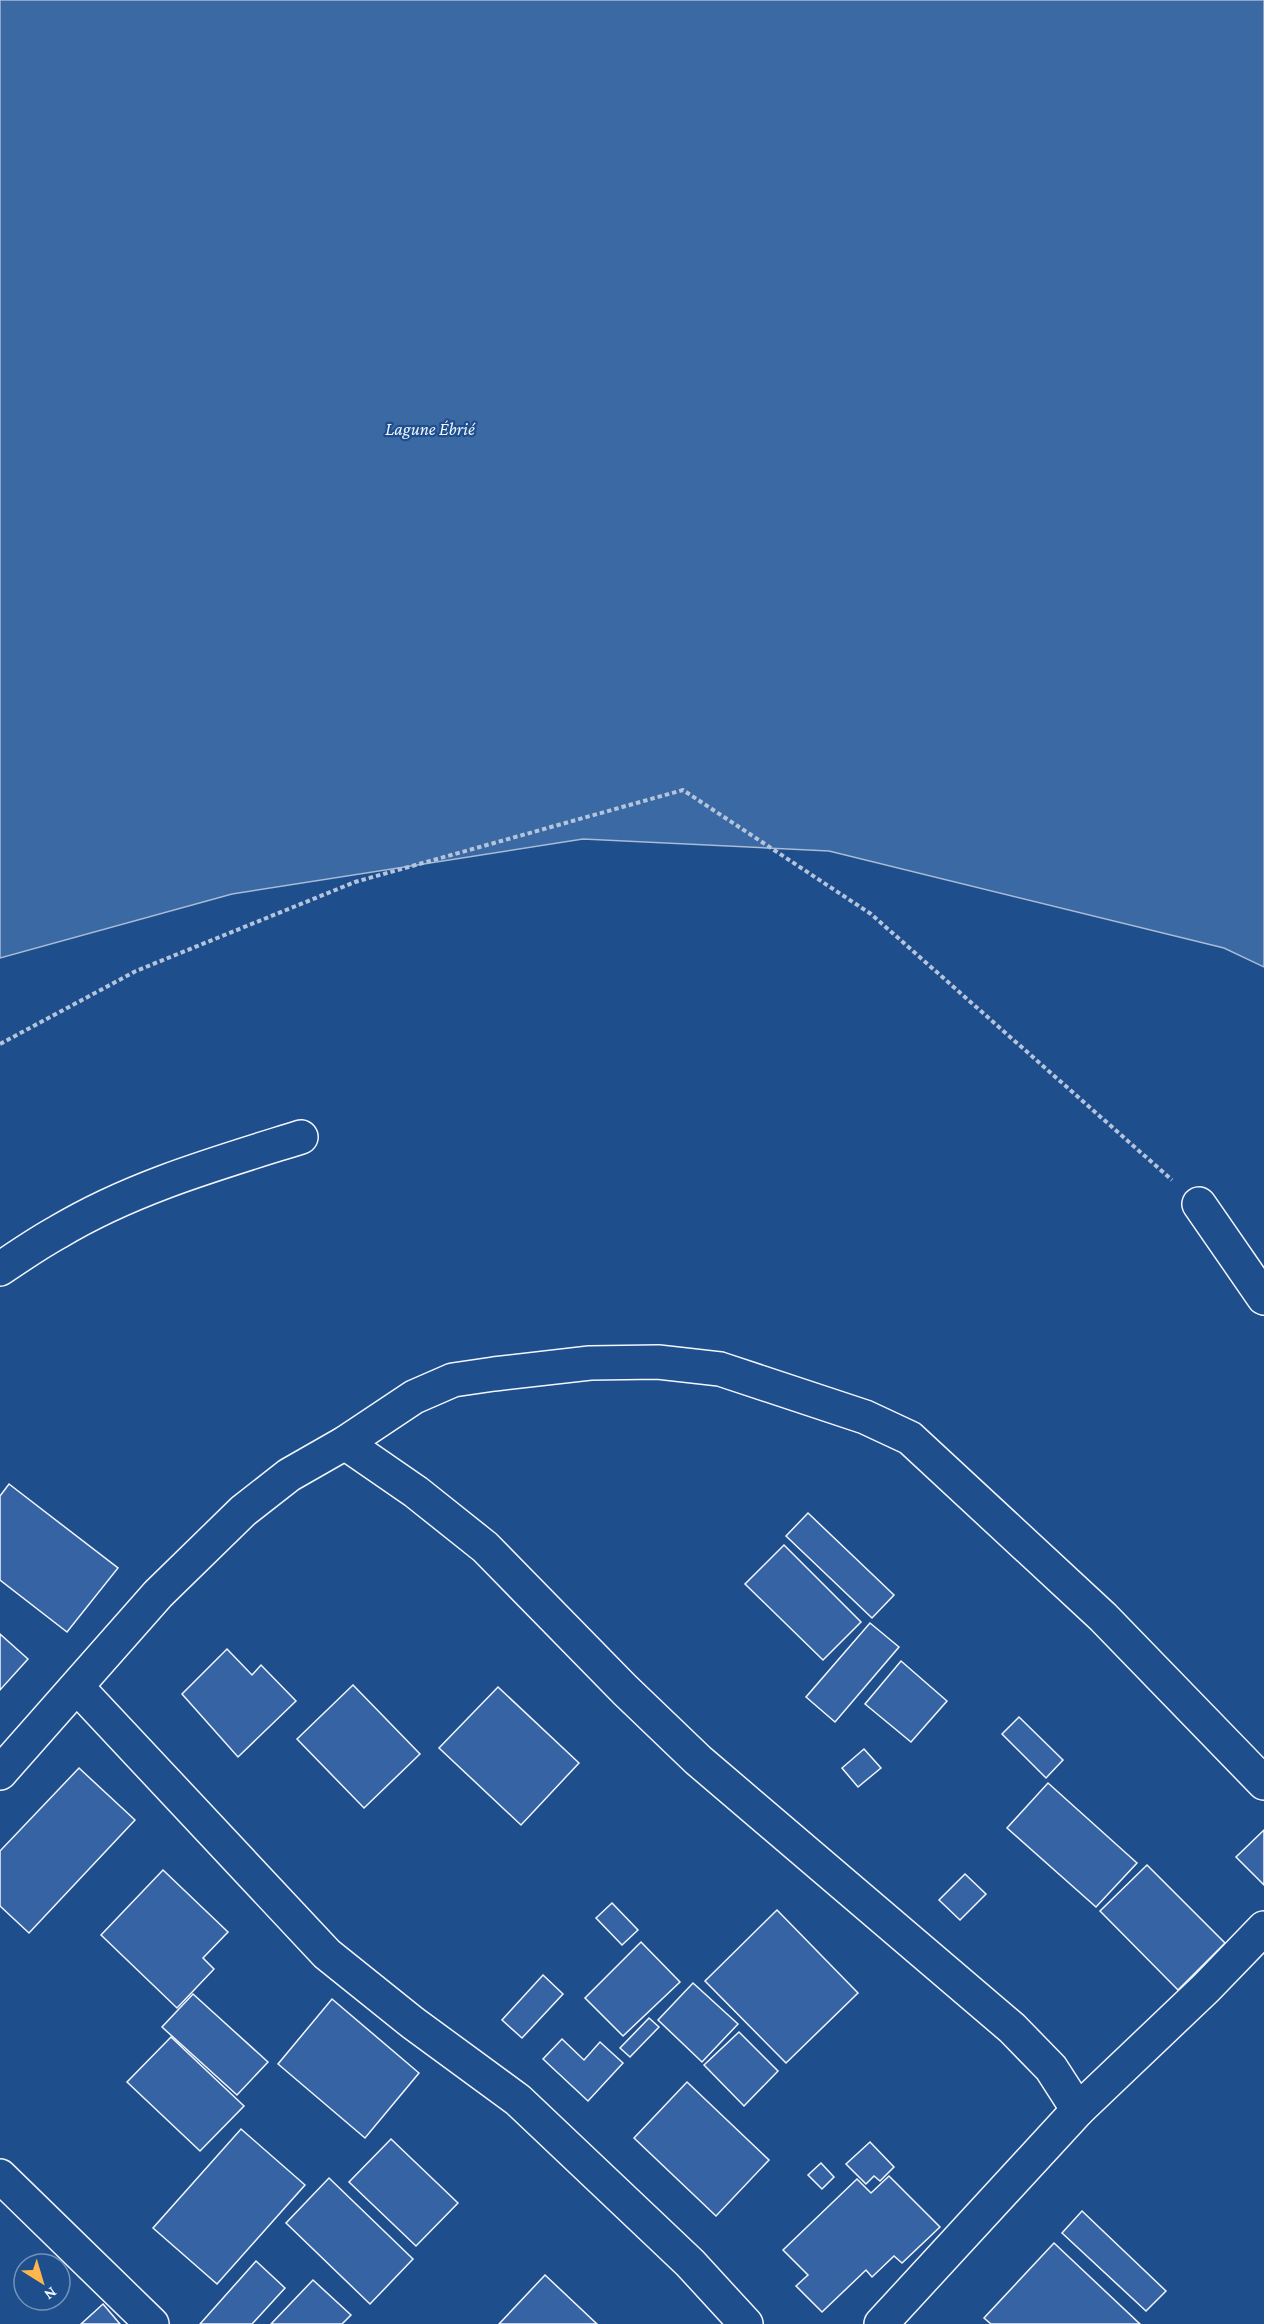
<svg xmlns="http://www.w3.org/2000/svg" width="1264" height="2324" font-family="'Crimson Pro',serif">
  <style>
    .water { fill: #3b69a3; stroke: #a8bbd7; stroke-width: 1.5 }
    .building { fill: #3563a3; stroke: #f2f6ff; stroke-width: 1.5 }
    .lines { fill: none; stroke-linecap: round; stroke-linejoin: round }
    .minor-casing { stroke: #f2f6ff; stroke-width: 36 }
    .path { stroke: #b3c4dc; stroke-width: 4; stroke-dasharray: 4.5 3; stroke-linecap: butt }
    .minor { stroke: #1f4e8c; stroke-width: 33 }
    .labels { text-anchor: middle; stroke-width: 4.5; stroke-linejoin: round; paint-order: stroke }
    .water-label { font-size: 18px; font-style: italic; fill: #f2f6ff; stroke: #1f4e8c }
  </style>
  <rect width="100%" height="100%" fill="#1f4e8c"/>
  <polygon class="water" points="0,0 1264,0 1264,967 1224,948 829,851 583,839 232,894 0,958"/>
  <g class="building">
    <polygon points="9,1484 118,1568 67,1632 0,1580 0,1496"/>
    <polygon points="808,1513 894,1595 872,1618 786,1536"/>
    <polygon points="784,1545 861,1622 823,1660 745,1584"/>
    <polygon points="870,1623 899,1647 835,1722 806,1697"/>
    <polygon points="0,1634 28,1659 0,1690"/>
    <polygon points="227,1649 252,1675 261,1665 296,1701 238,1757 182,1694"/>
    <polygon points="901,1661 947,1701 911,1742 865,1704"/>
    <polygon points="353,1685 420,1754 364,1808 297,1739"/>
    <polygon points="498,1687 579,1763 521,1825 439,1748"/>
    <polygon points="1019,1717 1063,1760 1046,1778 1002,1734"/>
    <polygon points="864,1749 881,1768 858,1787 842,1768"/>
    <polygon points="79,1768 135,1820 29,1933 0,1906 0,1851"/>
    <polygon points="1048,1783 1137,1863 1096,1907 1007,1828"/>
    <polygon points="1264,1830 1264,1885 1236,1857"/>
    <polygon points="1147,1865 1225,1943 1178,1990 1100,1911"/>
    <polygon points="163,1870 228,1932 203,1958 214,1969 177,2008 101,1935"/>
    <polygon points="965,1874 986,1894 960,1920 939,1900"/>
    <polygon points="612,1903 638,1930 622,1945 596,1918"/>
    <polygon points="777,1910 858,1993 786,2063 705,1981"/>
    <polygon points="641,1942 680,1982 623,2036 585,1998"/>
    <polygon points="543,1975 563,1994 522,2038 502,2020"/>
    <polygon points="693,1983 738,2024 702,2062 658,2020"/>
    <polygon points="193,1994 268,2062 237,2095 162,2027"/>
    <polygon points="332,1999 419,2073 365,2138 278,2064"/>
    <polygon points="649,2018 659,2027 630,2057 620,2048"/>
    <polygon points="739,2032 778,2071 744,2106 704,2065"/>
    <polygon points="171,2037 244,2106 200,2151 127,2082"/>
    <polygon points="562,2039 584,2060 600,2042 623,2063 588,2101 543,2059"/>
    <polygon points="687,2082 769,2160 716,2216 634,2138"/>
    <polygon points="241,2129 305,2185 217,2284 153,2228"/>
    <polygon points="391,2139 458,2203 416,2246 349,2182"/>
    <polygon points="870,2142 894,2167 880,2181 874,2176 866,2184 846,2164"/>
    <polygon points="821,2163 834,2177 822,2189 808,2175"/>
    <polygon points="889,2176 940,2227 902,2263 894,2256 872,2277 866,2270 822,2312 796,2286 808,2275 783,2250 857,2179 871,2193"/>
    <polygon points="329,2178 413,2259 370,2304 286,2223"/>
    <polygon points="1082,2211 1166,2291 1146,2311 1062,2233"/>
    <polygon points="1054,2243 1140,2324 991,2324 984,2318"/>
    <polygon points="256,2261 285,2288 252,2324 200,2324"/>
    <polygon points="545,2275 597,2324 499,2324"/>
    <polygon points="313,2280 351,2315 342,2324 271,2324"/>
    <polygon points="103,2304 120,2324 81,2324"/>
  </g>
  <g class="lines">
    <g class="minor-casing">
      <g id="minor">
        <polyline points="1199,1204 1264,1298"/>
        <path d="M0 1269C19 1256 38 1243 58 1232 133 1187 218 1163 301 1137"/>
        <polyline points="345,1443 416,1492 485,1547 625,1690 698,1760 1012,2028 1051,2068 1078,2110"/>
        <polyline points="77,1687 327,1954 413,2023 518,2100 690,2263 746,2324"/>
        <polyline points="0,1773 158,1594 243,1511 289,1475 345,1443 414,1397 453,1380 494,1374 590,1363 658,1362 720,1369 865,1417 910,1438 1103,1617 1264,1783"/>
        <polyline points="0,2176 152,2324"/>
        <polyline points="881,2324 1078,2110 1206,1988 1264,1928"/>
      </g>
    </g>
    <polyline class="path" points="0,1044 136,971 355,882 683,790 871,914 1172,1180"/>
    <use href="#minor" class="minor"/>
  </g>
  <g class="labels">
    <g class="water-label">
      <text x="430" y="435">Lagune Ébrié</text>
    </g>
  </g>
  <g transform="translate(42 2282) rotate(143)"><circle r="28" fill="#1f4e8c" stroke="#7391ba" stroke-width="1.5"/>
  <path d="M0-4.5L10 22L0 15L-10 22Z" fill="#ffb74d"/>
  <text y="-9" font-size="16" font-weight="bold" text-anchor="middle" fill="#f2f6ff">N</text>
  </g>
</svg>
